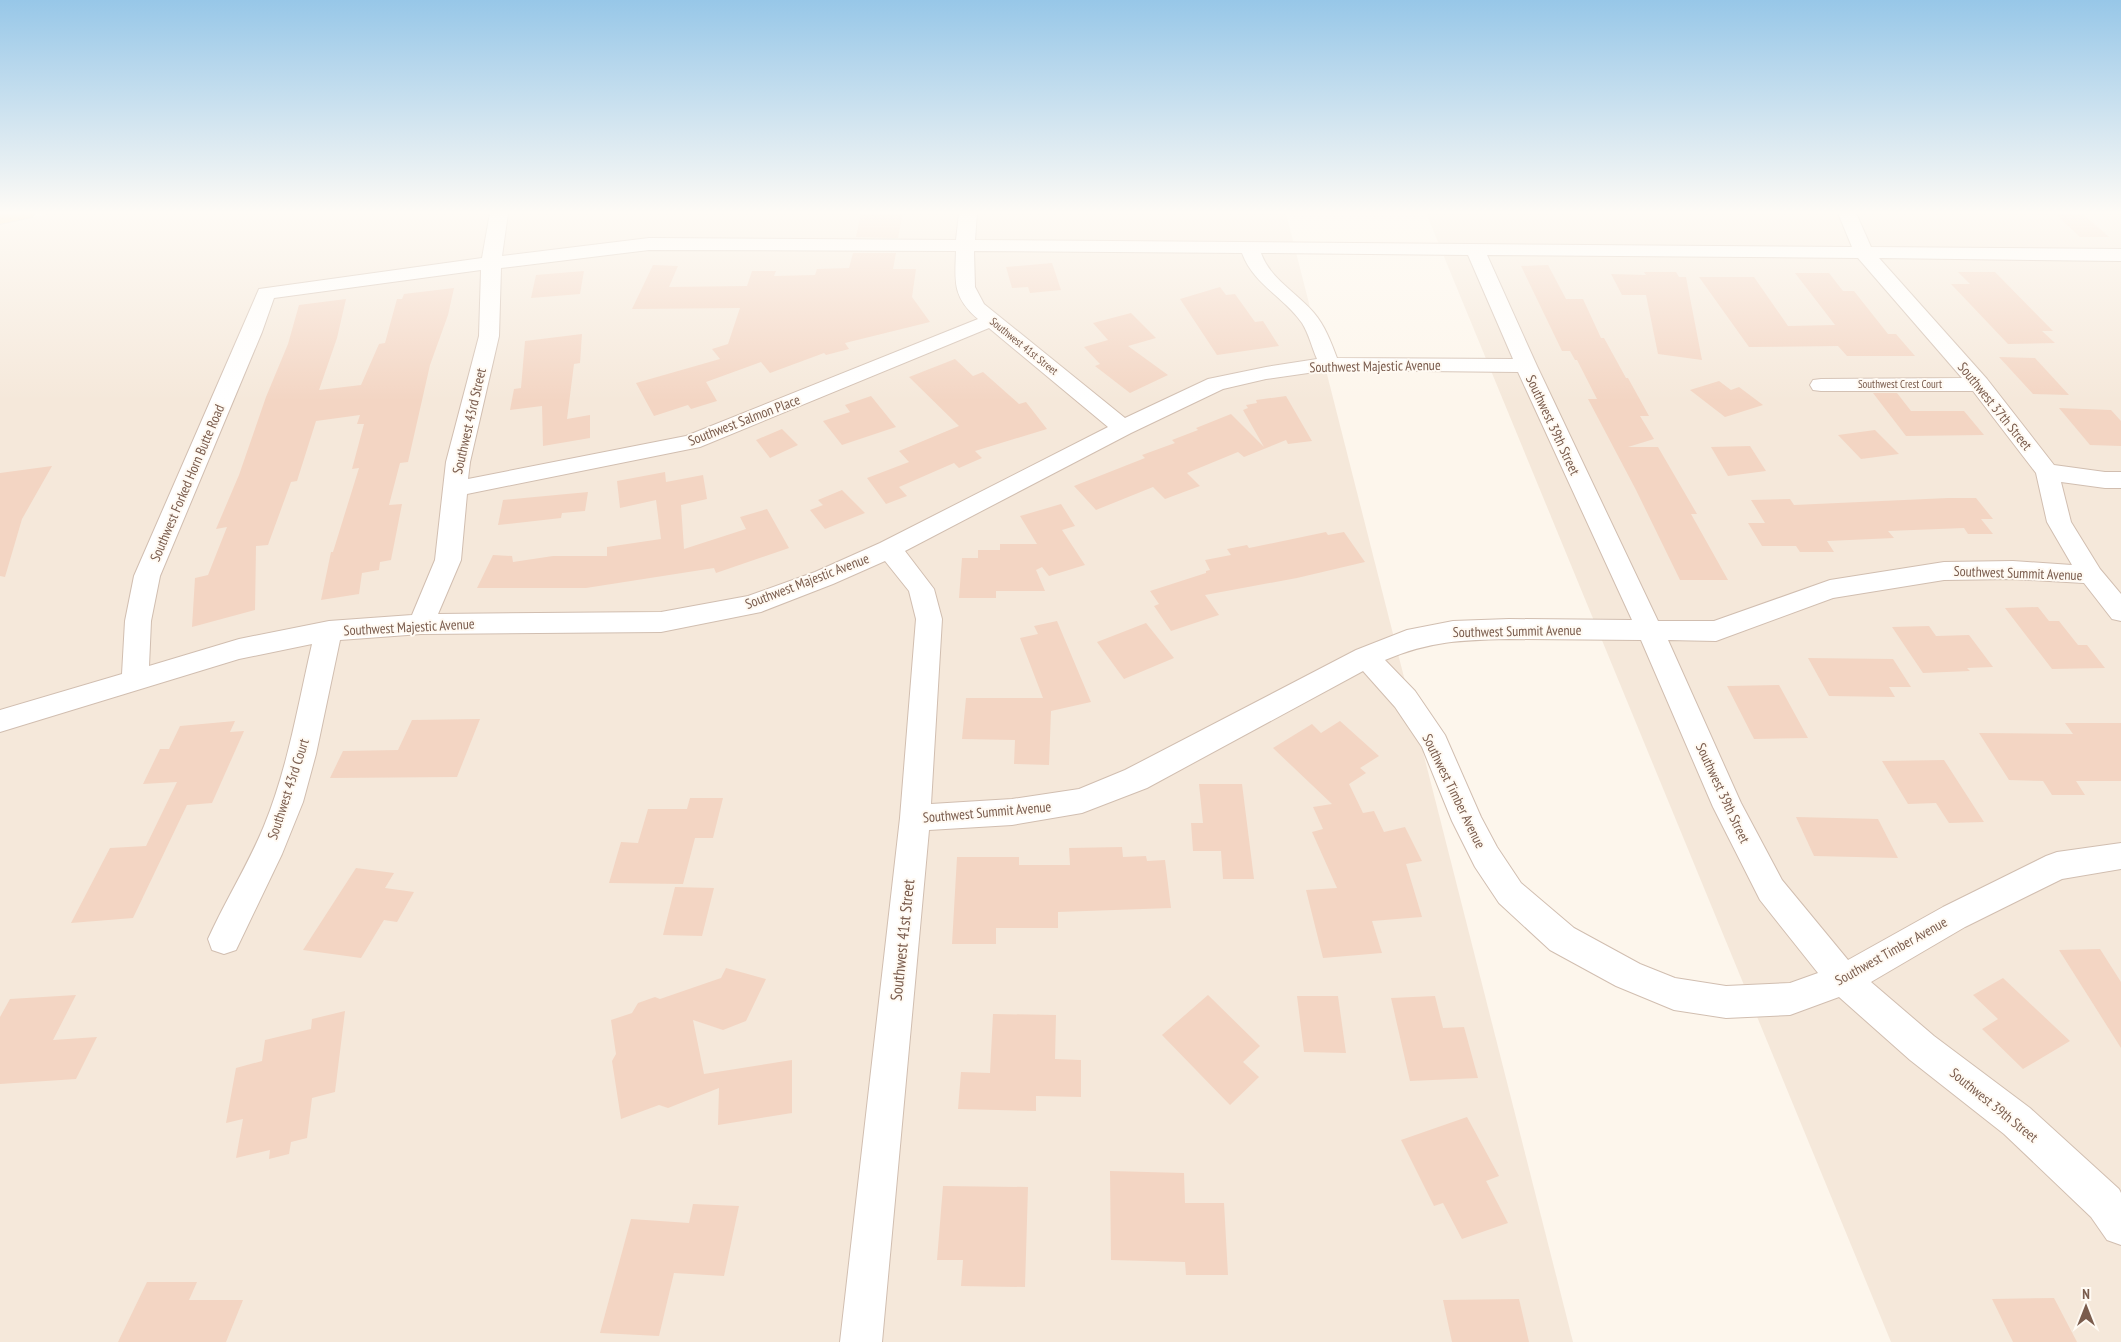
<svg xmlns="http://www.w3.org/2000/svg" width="2121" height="1342" font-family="'PT Sans Narrow',sans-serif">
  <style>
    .residential { fill: #f5e8da }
    .building { fill: #f3d5c3 }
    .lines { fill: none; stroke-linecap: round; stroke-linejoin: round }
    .minor-casing { stroke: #d1beb0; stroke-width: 2 }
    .major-casing { stroke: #dad1cd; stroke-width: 2 }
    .minor { fill: #fff; fill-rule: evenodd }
    .major { fill: #fbd9a5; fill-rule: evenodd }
    .labels { text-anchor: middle; stroke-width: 4; stroke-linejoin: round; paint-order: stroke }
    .far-street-label { font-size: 11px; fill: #7a5c4d; stroke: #fffaf3 }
    .street-label { font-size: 14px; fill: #7a5c4d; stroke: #fffaf3 }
    .near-street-label { font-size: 16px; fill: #7a5c4d; stroke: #fffaf3 }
  </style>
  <rect width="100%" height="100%" fill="#fdf6ec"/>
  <g class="residential">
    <polygon points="51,213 1286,213 1573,1342 0,1342 0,225"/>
    <polygon points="1426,213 2121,213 2121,1342 1891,1342"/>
  </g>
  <g class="building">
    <polygon points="861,213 903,213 898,238 856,237"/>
    <polygon points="2054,213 2082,213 2109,237 2080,237"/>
    <polygon points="853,253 896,253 893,269 916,269 912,297 930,322 845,343 849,349 826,355 824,353 770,373 761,362 706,382 717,401 691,409 688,405 654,416 636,383 720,359 712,349 728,344 740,308 632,309 653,265 678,266 669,287 747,286 752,271 776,271 774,276 815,275 817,269 849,268"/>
    <polygon points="1052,263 1061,290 1030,293 1028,287 1012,288 1006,267"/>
    <polygon points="1548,265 1566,299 1583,299 1601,338 1604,338 1626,378 1628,378 1649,416 1640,416 1654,439 1628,447 1658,447 1697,514 1691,514 1728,580 1680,580 1636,490 1588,399 1597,399 1577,360 1575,360 1570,351 1562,351 1521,266"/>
    <polygon points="584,271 580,294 531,298 536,275"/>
    <polygon points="1644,272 1676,272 1679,277 1686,277 1702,360 1658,354 1646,295 1622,295 1611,274 1646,275"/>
    <polygon points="1958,272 1995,272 2053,331 2042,331 2055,343 2008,344 1951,284 1970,284"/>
    <polygon points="1795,273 1829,273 1843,291 1854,291 1888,334 1896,334 1915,356 1847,356 1838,346 1749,347 1699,277 1754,277 1788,326 1835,325"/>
    <polygon points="1220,287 1226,295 1235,294 1255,322 1263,321 1279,346 1217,355 1180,299"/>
    <polygon points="454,288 448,315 430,365 408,462 400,463 389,505 402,504 391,560 380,562 379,570 362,573 359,594 321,600 331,552 333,552 359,468 352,469 364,424 357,424 360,415 316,421 297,481 291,482 268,545 256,546 255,610 192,627 195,578 208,575 227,527 216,529 239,475 266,397 288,344 299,305 346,299 337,338 319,390 361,385 379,344 385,343 397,299 402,299 404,294"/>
    <polygon points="1131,313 1156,338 1128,346 1168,375 1130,393 1095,366 1100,364 1084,347 1108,340 1093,323"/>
    <polygon points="582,334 580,363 574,364 567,419 590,415 590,438 543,446 542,406 510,410 514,389 521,388 525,341"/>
    <polygon points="1999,357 2035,358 2069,395 2033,394"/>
    <polygon points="955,359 973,376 983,372 1019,404 1026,402 1047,429 975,451 982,458 959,468 954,463 899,487 907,496 886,504 867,478 909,462 899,451 959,426 909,377"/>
    <polygon points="1719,381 1731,390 1739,387 1763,405 1725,417 1690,390"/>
    <polygon points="1873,393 1897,393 1911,411 1964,411 1984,435 1906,436"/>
    <polygon points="871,396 896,427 842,445 823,421 850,412 845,405"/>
    <polygon points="1286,396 1312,441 1288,444 1286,440 1244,457 1238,452 1187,473 1200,486 1165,499 1153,487 1096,510 1074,486 1145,458 1142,455 1175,443 1172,440 1198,430 1196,428 1231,414 1264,447 1243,410 1248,408 1246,405 1257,403 1256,400"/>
    <polygon points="2059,408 2111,410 2121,421 2121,446 2090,445"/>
    <polygon points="782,429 798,445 770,458 756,440"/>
    <polygon points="1875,430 1899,454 1861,459 1838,435"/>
    <polygon points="1750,446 1766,471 1728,476 1711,447"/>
    <polygon points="52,466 22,519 5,577 0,576 0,473"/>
    <polygon points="665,472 666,482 703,475 707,499 681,505 684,549 746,529 740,517 767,509 789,548 716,573 714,568 586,588 477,588 493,555 512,556 513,562 553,556 607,556 607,547 661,539 656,500 620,508 617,481"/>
    <polygon points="842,490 865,513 825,529 810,510 823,505 818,500"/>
    <polygon points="588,492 585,511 562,513 561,518 498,525 503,500"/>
    <polygon points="1948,498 1976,498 1993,519 1981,519 1993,534 1968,534 1964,528 1888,531 1894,538 1827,541 1834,552 1800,552 1796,546 1762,546 1748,523 1765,523 1751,500 1790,499 1794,505"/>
    <polygon points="1061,504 1075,526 1062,530 1085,565 1049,576 1042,567 1036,570 1045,591 996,591 996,598 959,598 962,558 978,558 978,550 1000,550 1000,544 1037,544 1020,516"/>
    <polygon points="1326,532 1328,535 1344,532 1365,562 1297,578 1205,595 1219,615 1171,631 1154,606 1159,604 1150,591 1206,573 1206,571 1210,570 1205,560 1231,555 1227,549 1247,545 1249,548"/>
    <polygon points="2038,607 2049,621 2059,621 2078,645 2087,645 2105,668 2052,669 2005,608"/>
    <polygon points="1057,621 1091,702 1051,711 1049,765 1014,764 1015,740 962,739 966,698 1043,698 1020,638 1038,634 1034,626"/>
    <polygon points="1146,623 1174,658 1124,679 1097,642"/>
    <polygon points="1929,626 1936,636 1969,635 1993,667 1967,668 1970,671 1923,673 1892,627"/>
    <polygon points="1808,658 1893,659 1911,687 1889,687 1895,697 1829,696"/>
    <polygon points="1779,685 1808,738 1754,739 1727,686"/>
    <polygon points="480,719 457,777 330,778 343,751 398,750 412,720"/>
    <polygon points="235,721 230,732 244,731 212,803 187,805 133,918 71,923 110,848 146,846 177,782 143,784 160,749 169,749 180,726"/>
    <polygon points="1340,721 1379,756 1360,768 1366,773 1349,784 1363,813 1374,811 1384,832 1405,827 1422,861 1406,864 1422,917 1372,921 1382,953 1323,958 1306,890 1337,888 1312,832 1323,829 1313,807 1332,804 1273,748 1312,724 1321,733"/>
    <polygon points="2065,723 2121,723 2121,781 2076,781 2085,795 2052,795 2043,781 2009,780 1979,733 2073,734"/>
    <polygon points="1944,760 1984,822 1949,823 1936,803 1908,804 1882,761"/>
    <polygon points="1199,784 1242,784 1254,879 1223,879 1221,851 1193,851 1191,823 1203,823"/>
    <polygon points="690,798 723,798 713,838 695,838 683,884 609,883 621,842 638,843 648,809 687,809"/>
    <polygon points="1796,817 1878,819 1898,858 1814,856"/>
    <polygon points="1122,847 1123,857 1146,856 1147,861 1165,860 1171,908 1058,912 1058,928 996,928 996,944 952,944 957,857 1019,857 1019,865 1070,865 1069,848"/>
    <polygon points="356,868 394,873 385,888 414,892 397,922 384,920 361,958 303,950"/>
    <polygon points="675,887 714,888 702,936 663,935"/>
    <polygon points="2100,949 2121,982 2121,1048 2059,950"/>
    <polygon points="726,968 766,979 746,1021 723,1030 693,1020 704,1074 792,1060 792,1113 718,1125 719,1088 668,1108 659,1105 621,1119 612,1061 616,1054 611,1020 632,1013 638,1003 655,997 660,999 721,978"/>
    <polygon points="2003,978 2070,1041 2023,1069 1982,1029 1998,1019 1973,995"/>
    <polygon points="76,995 53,1040 97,1037 76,1079 0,1084 0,1017 10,999"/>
    <polygon points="1208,995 1260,1046 1243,1062 1259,1077 1230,1105 1162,1035"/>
    <polygon points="1297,996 1338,996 1346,1053 1304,1052"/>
    <polygon points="1435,996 1443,1028 1464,1027 1478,1078 1410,1081 1391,998"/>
    <polygon points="345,1011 335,1092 312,1098 307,1138 291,1142 289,1154 269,1159 270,1150 236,1158 243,1119 226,1123 236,1068 262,1061 265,1040 311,1029 312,1019"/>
    <polygon points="993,1014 1056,1015 1055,1059 1081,1060 1081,1097 1036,1096 1036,1111 958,1109 961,1072 990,1073"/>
    <polygon points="1467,1117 1499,1176 1486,1181 1508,1223 1462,1239 1443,1203 1434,1206 1401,1140"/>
    <polygon points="1110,1171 1184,1173 1185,1203 1224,1203 1228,1275 1186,1275 1185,1262 1111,1260"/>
    <polygon points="943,1186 1028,1187 1025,1287 961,1286 963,1260 937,1260"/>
    <polygon points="693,1204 739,1206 724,1276 674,1273 659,1336 600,1333 631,1219 689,1223"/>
    <polygon points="147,1282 197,1282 189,1300 243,1300 226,1342 118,1342"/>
    <polygon points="2054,1298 2077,1342 2013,1342 1992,1299"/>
    <polygon points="1519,1299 1529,1342 1452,1342 1443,1300"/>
  </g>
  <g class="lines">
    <g class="minor-casing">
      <path id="minor" d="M490 213H508L502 256 649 238 956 240 959 213H977L975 240 1852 247 1838 213H1856L1871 247 2121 249V261L1879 258 1987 379 2054 465 2105 472H2121V488H2105L2061 482 2071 522 2100 569 2121 594V621L2112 619 2084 583 2013 579 1944 580 1833 598 1716 641 1668 640 1741 803 1782 880 1848 960 1943 907 2046 856 2057 852 2121 843V869L2062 879 1965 927 1871 982 1934 1036 2030 1108 2119 1189 2121 1193V1245L2107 1240 2091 1217 2004 1134 1910 1060 1839 997 1790 1015 1726 1018 1674 1010 1616 986 1550 950 1499 903 1475 867 1452 821 1422 747 1395 707 1363 671 1147 788 1082 813 1012 825 929 830 882 1342H840L900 818 916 619 909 591 885 561 833 584 761 612 661 632 421 634 340 640 316 754 303 802 282 854 236 950 224 954 212 950 208 939C225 901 248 865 264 826 288 767 298 705 312 644L239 659 0 732V710L122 674 125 621 134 576 259 289 482 258ZM649 250 956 251C955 281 952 297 978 319L686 436 468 479 470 462 499 336 501 268ZM974 251 1242 253C1253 284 1284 297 1302 323 1309 334 1312 348 1317 359L1266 367 1208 379 1125 418 984 304 975 287ZM1261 253 1468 255 1513 359 1337 358C1331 342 1325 326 1314 313 1297 293 1270 279 1261 253ZM1487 255 1858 258 1962 378 1821 379 1813 380 1810 385 1813 390 1821 391H1973L2036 473 2047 522 2072 565 2013 561 1944 562 1830 580 1714 621H1658L1537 366ZM481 270 479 336 446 462 435 560 412 615 329 621 239 639 149 666 151 621 160 576 262 332 274 298ZM989 328 1108 427 880 543 815 572 748 596 661 612 438 614 461 560 467 494 700 447ZM1329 370 1518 372 1632 620 1509 619 1453 621 1407 630 1356 650 1125 770 1079 789 1012 799 931 804 942 619 934 589 905 551 1131 433 1223 389 1266 379ZM1509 639 1641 640 1713 807 1760 900 1818 973 1790 983 1726 986 1675 978 1640 964 1574 928 1521 883 1497 847 1481 817 1445 735 1415 691 1385 660C1430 641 1461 640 1509 639Z"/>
    </g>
    <g class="major-casing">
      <polygon id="major" points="35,213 32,217 0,224 0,214"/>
    </g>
    <use href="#minor" class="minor"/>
    <use href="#major" class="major"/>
  </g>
  <linearGradient id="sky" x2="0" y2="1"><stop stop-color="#97c7e8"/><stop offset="0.53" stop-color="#fefbf6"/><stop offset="1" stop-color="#fefbf6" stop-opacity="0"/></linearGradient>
  <rect width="2121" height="401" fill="url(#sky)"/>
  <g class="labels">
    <g class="far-street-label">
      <text transform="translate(1024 346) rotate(39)" y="4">Southwest 41st Street</text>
      <text x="1900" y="388">Southwest Crest Court</text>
    </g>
    <g class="street-label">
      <text transform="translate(1375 366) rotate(-1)" y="5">Southwest Majestic Avenue</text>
      <text transform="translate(1995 406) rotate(51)" y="5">Southwest 37th Street</text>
      <text transform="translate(744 420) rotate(-21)" y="5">Southwest Salmon Place</text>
      <text transform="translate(469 421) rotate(-77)" y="5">Southwest 43rd Street</text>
      <text transform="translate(1553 425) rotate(65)" y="5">Southwest 39th Street</text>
      <text transform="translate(187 483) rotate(-67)" y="5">Southwest Forked Horn Butte Road</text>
      <text transform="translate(2018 573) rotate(2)" y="5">Southwest Summit Avenue</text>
      <text transform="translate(807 581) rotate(-21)" y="5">Southwest Majestic Avenue</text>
      <text transform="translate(409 627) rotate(-3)" y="5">Southwest Majestic Avenue</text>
      <text transform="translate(1517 631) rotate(-1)" y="5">Southwest Summit Avenue</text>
      <text transform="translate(288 789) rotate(-72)" y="5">Southwest 43rd Court</text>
      <text transform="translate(1454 791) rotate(64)" y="5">Southwest Timber Avenue</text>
      <text transform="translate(1723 793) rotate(65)" y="5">Southwest 39th Street</text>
      <text transform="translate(987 812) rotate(-5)" y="5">Southwest Summit Avenue</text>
      <text transform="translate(1891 951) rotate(-29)" y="5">Southwest Timber Avenue</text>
      <text transform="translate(1994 1105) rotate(39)" y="5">Southwest 39th Street</text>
    </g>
    <g class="near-street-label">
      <text transform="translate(902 940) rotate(-84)" y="6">Southwest 41st Street</text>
    </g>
  </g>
  <g transform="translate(2086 1307)" stroke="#fffaf3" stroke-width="4" paint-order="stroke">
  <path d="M0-4L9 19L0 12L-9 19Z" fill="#7a5c4d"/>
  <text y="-8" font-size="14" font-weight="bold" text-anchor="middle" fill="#7a5c4d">N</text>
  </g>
</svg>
